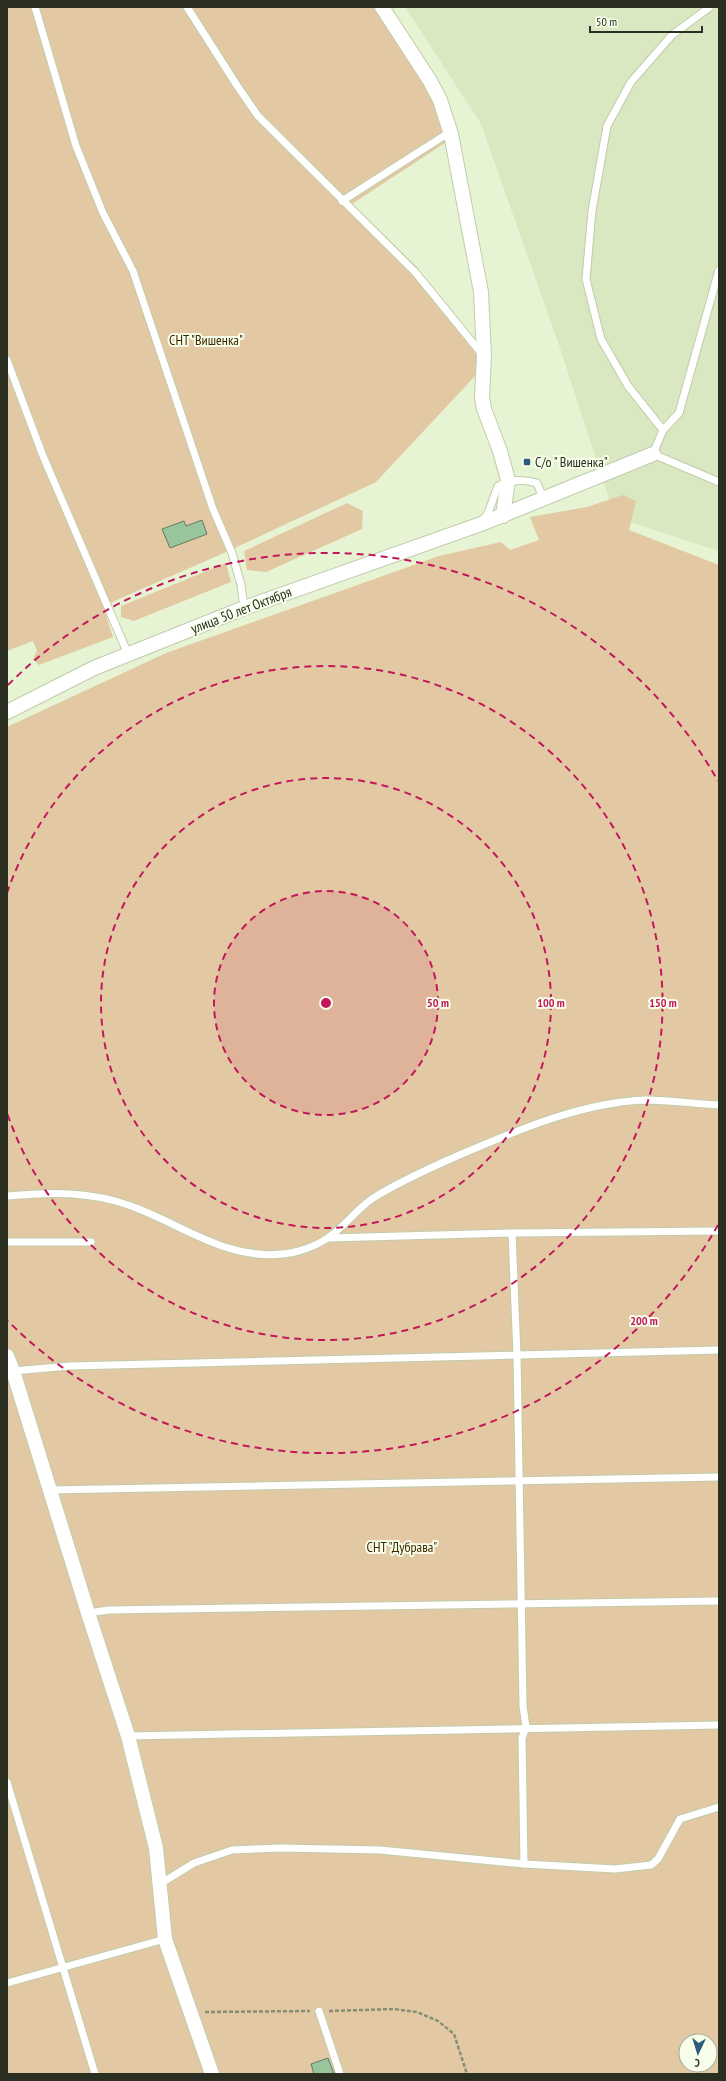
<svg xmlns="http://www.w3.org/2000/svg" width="726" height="2081" font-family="'PT Sans Narrow',sans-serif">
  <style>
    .built { fill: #dae8c1 }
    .green { fill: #e3c9a3; fill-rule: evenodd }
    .building { fill: #99c59d; stroke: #627b64 }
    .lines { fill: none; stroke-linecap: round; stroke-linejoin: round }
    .service-casing { stroke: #c0ccac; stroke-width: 9 }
    .minor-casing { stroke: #c0ccac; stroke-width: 16 }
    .path { stroke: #858e77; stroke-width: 2.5; stroke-dasharray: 4 2; stroke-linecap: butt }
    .service { stroke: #fff; stroke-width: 7 }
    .minor { stroke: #fff; stroke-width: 14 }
    .ring { fill: none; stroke: #c2185b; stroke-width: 2; stroke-dasharray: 7 5 }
    .poi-dot { fill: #2d5b7a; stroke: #f7ffeb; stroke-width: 1.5 }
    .labels { text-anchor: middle; stroke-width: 4; stroke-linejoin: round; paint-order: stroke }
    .park-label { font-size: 14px; fill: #3e2800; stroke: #f7ffeb }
    .poi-label { font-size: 14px; fill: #2a2f22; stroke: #f7ffeb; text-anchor: start }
    .street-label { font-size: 14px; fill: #2a2f22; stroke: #f7ffeb }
    .centre { fill: #c2185b; stroke: #f7ffeb; stroke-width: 2 }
    .ring-label { font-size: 12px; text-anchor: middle; font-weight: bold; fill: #c2185b; stroke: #f7ffeb; stroke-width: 4; stroke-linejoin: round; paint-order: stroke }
  </style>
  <rect width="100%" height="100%" fill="#e7f4d3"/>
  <polygon class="built" points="405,7 719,7 719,551 615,517 559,345 481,124"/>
  <g class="green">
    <polygon points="7,7 377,7 437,103 448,141 352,204 419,269 414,277 479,357 477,374 376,482 224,553 103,606 113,637 39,665 33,659 37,651 33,641 7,651"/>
    <path d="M623 495 636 501 629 530 719 565V2074H7V727L166 653 439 556 501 542 510 550 539 540 530 517 587 507ZM686 2041H710V2065H686Z"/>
    <polygon points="347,503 363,511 362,529 266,572 247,570 244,551"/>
    <polygon points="226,563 231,582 134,621 121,617 121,606"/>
  </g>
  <g class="building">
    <polygon points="202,520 207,534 170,548 162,529 184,521 186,526"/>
    <polygon points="328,2058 334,2074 314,2074 311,2064"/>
  </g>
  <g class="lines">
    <g class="service-casing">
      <g id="service">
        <polyline points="35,7 76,146 103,213 133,271 213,509 232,553 241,585 244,608"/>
        <polyline points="187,7 236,84 258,116 415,272 482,354"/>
        <polyline points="342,201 450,132"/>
        <polyline points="719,270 679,413 663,430 653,454 719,482"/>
        <polyline points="7,360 43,456 128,654"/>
        <polyline points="663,430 628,386 601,339 586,279 592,211 607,126 631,82 672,35 710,7"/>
        <path d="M482 522 488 513 498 486C511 479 523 479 537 483L541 493 537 500"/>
        <path d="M7 1196C50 1192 90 1191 131 1206 181 1224 226 1260 282 1254 297 1253 317 1246 329 1237 347 1225 358 1206 378 1195 405 1179 434 1166 464 1153 520 1129 584 1102 646 1100 670 1100 695 1104 719 1105"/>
        <polyline points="512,1233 719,1231"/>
        <polyline points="329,1238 512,1233 517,1355 523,1706 526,1727 522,1738 524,1864"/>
        <polyline points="7,1242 91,1242"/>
        <polyline points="13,1371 70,1366 719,1350"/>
        <polyline points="50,1490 719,1477"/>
        <polyline points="88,1613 109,1610 719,1601"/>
        <polyline points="128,1736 719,1725"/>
        <polyline points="7,1782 95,2074"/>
        <polyline points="160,1884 194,1863 232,1850 281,1848 380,1850 524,1864 615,1869 651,1865 658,1859 680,1819 719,1807"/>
        <polyline points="7,1983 165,1939"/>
        <polyline points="319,2011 340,2074"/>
      </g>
    </g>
    <g class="minor-casing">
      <g id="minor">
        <polyline points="382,7 430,81 440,100 451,134 481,292 484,356 482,397 484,409 500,451 508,480 503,516"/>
        <polyline points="7,712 94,668 244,608 481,524 653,454"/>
        <polyline points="7,1356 13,1371 88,1613 128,1736 156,1848 165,1939 212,2074"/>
      </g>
    </g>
    <g class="path">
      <polyline points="329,2011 394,2009 417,2012 438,2021 454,2034 467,2074"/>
      <polyline points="205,2012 310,2011"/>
    </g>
    <use href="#service" class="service"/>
    <use href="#minor" class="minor"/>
  </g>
  <circle cx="326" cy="1003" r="112" fill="#c2185b" fill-opacity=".12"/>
  <g class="ring">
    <circle cx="326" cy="1003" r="112"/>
    <circle cx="326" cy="1003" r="225"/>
    <path d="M7 893A337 337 0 1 1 7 1113"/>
    <path d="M718 1225A450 450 0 0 1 8 1321M8 685A450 450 0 0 1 718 781"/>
  </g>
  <rect class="poi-dot" x="523" y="458" width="8" height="8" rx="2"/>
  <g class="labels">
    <g class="park-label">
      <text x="206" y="345">СНТ "Вишенка"</text>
      <text x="402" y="1552">СНТ "Дубрава"</text>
    </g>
    <g class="poi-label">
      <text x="535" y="467">С/о " Вишенка"</text>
    </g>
    <g class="street-label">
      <text transform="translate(241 610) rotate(-21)" y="5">улица 50 лет Октября</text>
    </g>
  </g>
  <circle cx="326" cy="1003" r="6" class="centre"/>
  <g class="ring-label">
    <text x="438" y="1007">50 m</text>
    <text x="551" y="1007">100 m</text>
    <text x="663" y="1007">150 m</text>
    <text x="644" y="1325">200 m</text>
  </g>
  <rect width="726" height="2081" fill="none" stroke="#2a2f22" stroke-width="16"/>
  <g transform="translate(698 2053) rotate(184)"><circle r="19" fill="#f7ffeb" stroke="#a5ac9b"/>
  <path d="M0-3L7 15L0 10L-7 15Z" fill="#2d5b7a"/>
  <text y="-6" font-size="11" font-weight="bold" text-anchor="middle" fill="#2a2f22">С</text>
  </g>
  <path d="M590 26v6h112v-6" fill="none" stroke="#2a2f22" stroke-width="2"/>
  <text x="596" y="26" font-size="12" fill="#2a2f22" stroke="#f7ffeb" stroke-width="3" paint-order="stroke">50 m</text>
</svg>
